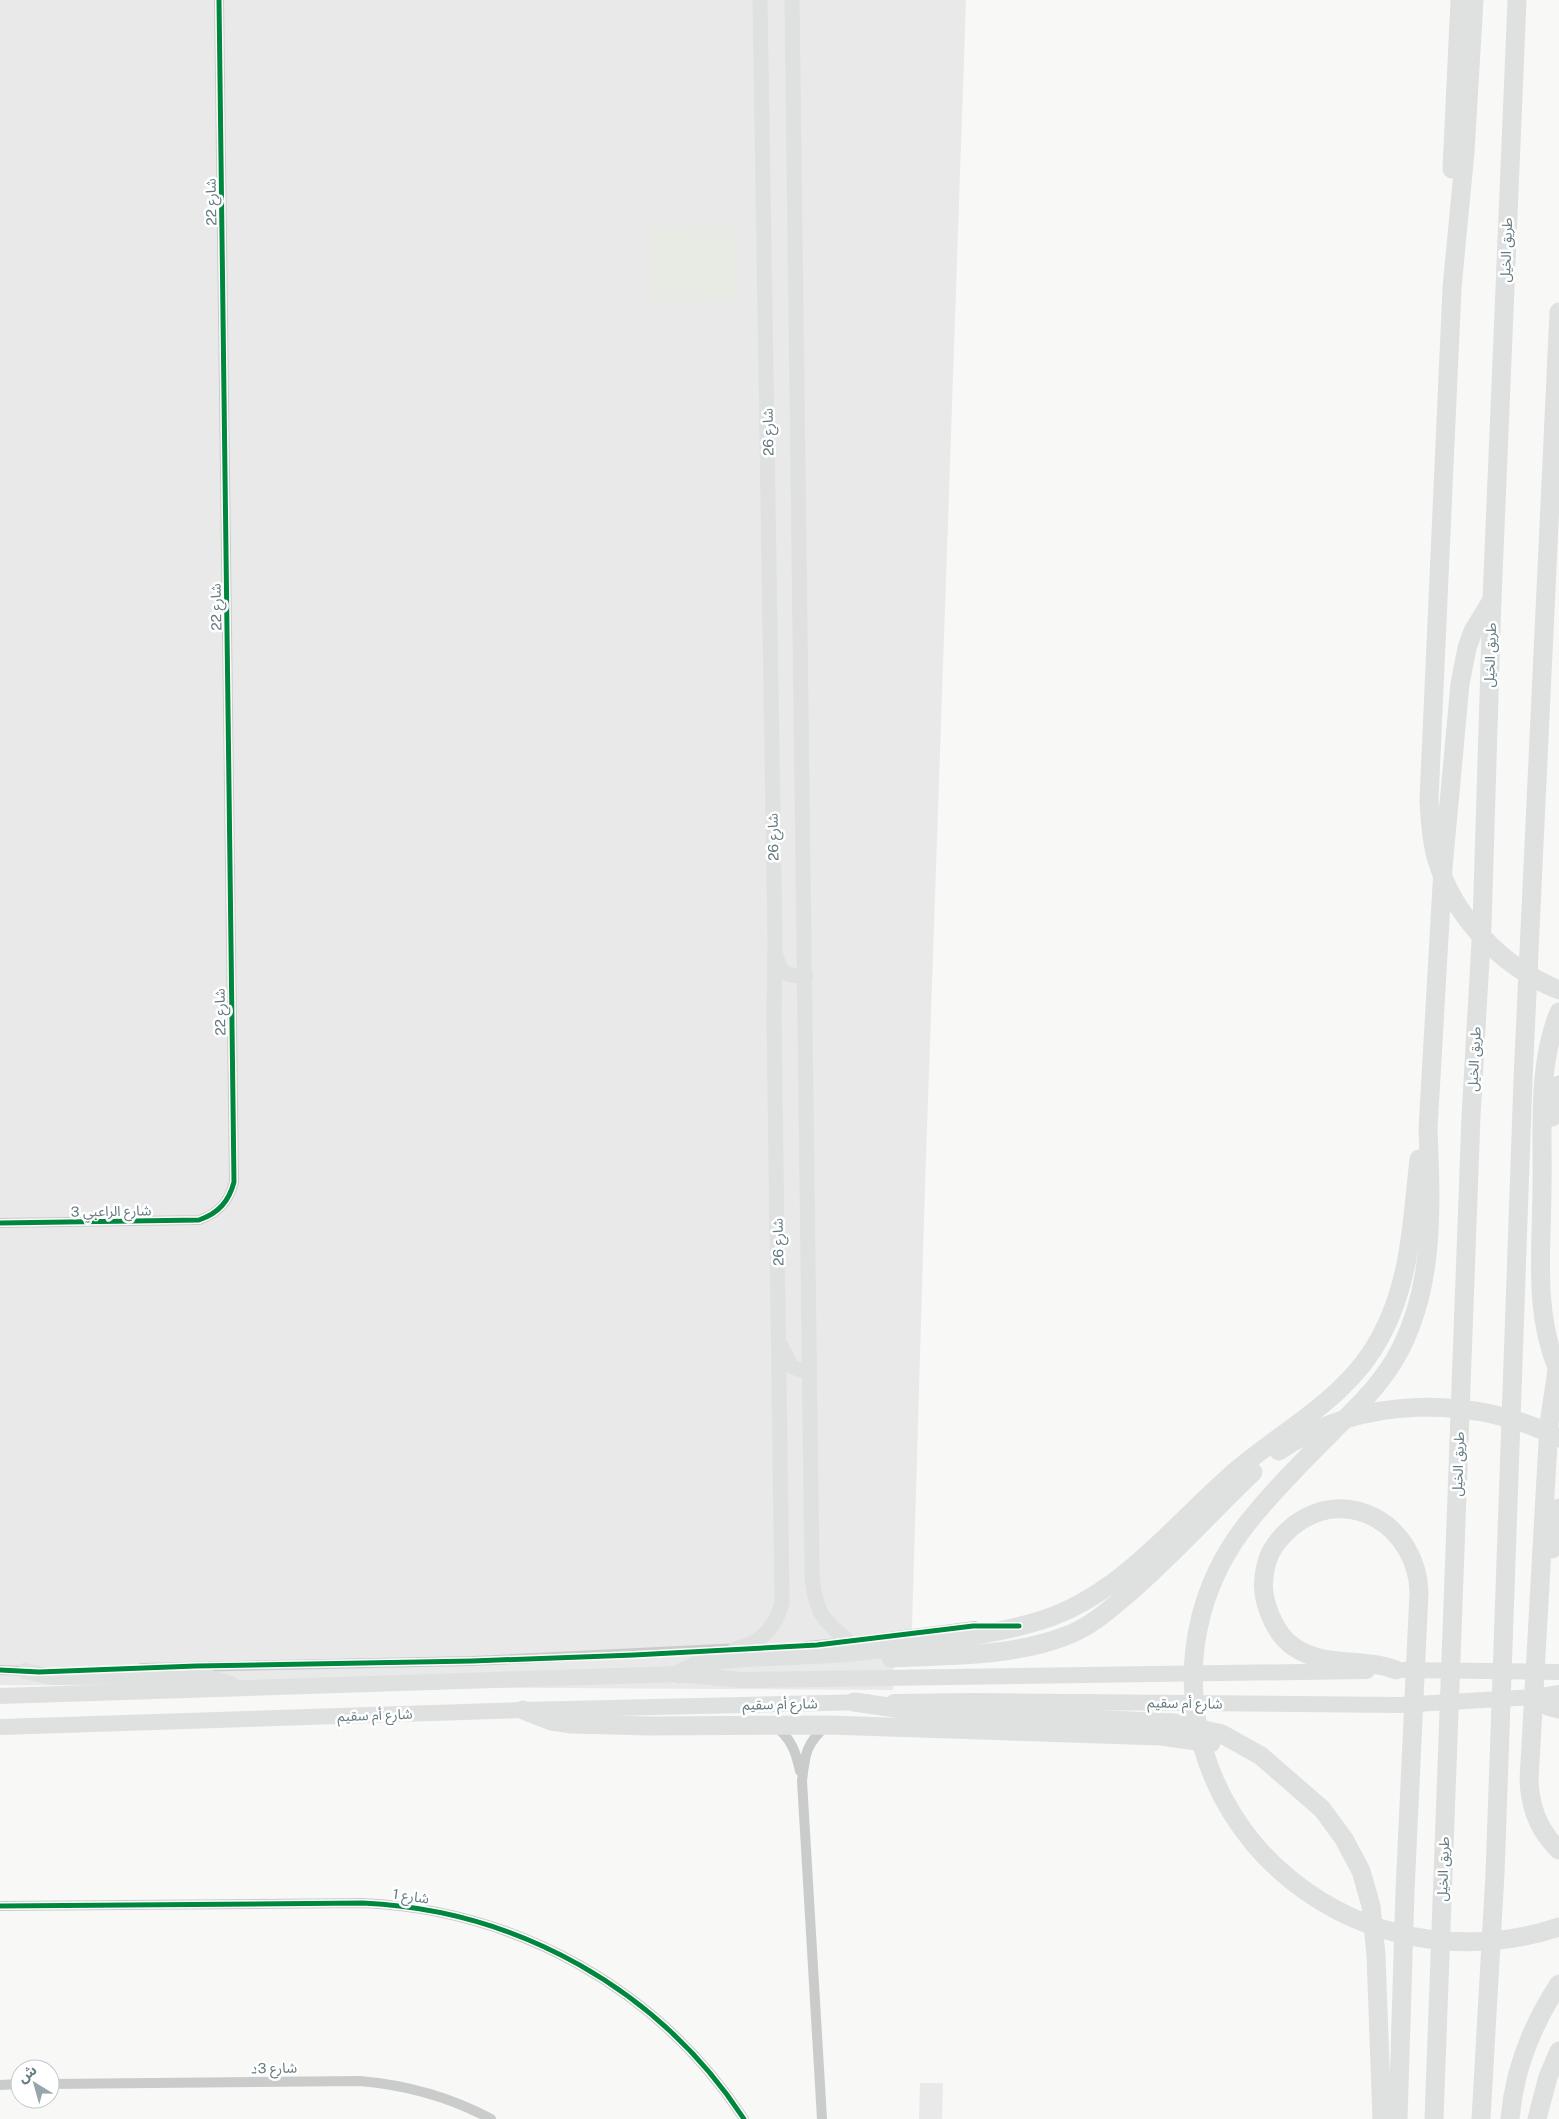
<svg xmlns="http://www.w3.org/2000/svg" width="1559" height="2119" font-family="'Public Sans','Noto Sans Arabic',sans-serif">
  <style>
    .built { fill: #e8e9e8 }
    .green { fill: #e8eae4 }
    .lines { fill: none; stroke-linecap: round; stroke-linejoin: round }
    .street { stroke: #cacccc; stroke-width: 10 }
    .secondary { stroke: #dfe0e0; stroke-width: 15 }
    .primary { stroke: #dfe0e0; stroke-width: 16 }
    .highway { stroke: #dfe0e0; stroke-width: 19 }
    .cycleway-casing { stroke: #fff; stroke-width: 8 }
    .cycleway { stroke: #00873e; stroke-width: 5 }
    .labels { text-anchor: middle; stroke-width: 5; stroke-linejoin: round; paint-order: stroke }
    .street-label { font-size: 14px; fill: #637a81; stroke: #fff }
  </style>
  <rect width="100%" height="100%" fill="#f8f8f7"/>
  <g class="built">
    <polygon points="0,0 966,0 925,1186 911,1659 894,1660 893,1690 0,1685"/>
    <polygon points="920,2083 943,2083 942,2119 919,2119"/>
  </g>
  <polygon class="green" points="735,225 736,301 650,303 649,227"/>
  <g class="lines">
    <g class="street">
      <path d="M0 1223 199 1220C219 1213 229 1201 234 1182L219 0"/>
      <polyline points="806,1646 850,1642 975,1626"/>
      <polyline points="141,1668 472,1661 741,1648"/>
      <polyline points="0,1670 29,1671"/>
      <path d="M775 1726C791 1738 796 1752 800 1771"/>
      <path d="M0 1906 363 1903C517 1910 659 1989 744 2119"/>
      <path d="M50 2084 360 2081C407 2085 450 2097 491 2119"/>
      <polyline points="0,2085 20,2084"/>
      <path d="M822 2119 802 1781C805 1753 806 1744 827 1725"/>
    </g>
    <g class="secondary">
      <path d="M792 0 812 1576C815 1612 823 1621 850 1642"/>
      <path d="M777 958C779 975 791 976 806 976"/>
      <polyline points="781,1346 792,1367 801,1370 810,1366"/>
      <path d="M735 1649C761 1643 776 1628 782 1602L774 1018 775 941 760 0"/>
    </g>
    <g class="primary">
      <polyline points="1404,1670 1559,1672"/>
      <polyline points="25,1671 53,1677 194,1675 208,1677 233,1685"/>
      <polyline points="0,1696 680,1674 741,1680 1367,1671"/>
      <polyline points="894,1702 974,1701 1400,1705 1535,1697 1559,1693"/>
      <polyline points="0,1727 523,1710 867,1702"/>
    </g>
    <g class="highway">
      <path d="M1474 0 1465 152 1452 288 1429 800C1430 819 1431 839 1436 857 1453 917 1502 967 1559 990"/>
      <polyline points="1452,169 1460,0"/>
      <path d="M1492 600 1473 631 1467 648 1460 684 1443 868 1428 1129C1431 1203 1435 1281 1401 1348 1384 1382 1358 1406 1332 1432 1304 1460 1275 1489 1250 1520 1154 1637 1184 1807 1307 1892 1380 1943 1475 1955 1559 1927"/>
      <polyline points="1552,1117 1559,1085"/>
      <path d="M1559 1357 1549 1424 1529 1780C1530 1808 1539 1831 1559 1850"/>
      <path d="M1558 1370C1533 1312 1542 1248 1542 1186 1543 1128 1537 1066 1559 1012"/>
      <path d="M1279 1451C1359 1396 1473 1394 1559 1438"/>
      <polyline points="1552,1549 1559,1508"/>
      <path d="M891 1658C948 1655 1009 1657 1063 1637 1089 1628 1108 1611 1129 1593 1173 1555 1211 1512 1253 1472"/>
      <path d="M1396 1670C1363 1657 1324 1668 1294 1647 1279 1637 1271 1620 1266 1603 1262 1590 1263 1576 1267 1562 1271 1547 1281 1536 1293 1526 1348 1483 1417 1526 1419 1592L1405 1891 1398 2119"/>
      <path d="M680 1674 698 1664 718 1660C763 1655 808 1656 852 1652 884 1649 916 1644 948 1639 979 1635 1011 1630 1042 1620 1123 1594 1176 1522 1238 1469 1288 1427 1350 1396 1381 1336 1411 1280 1412 1220 1419 1159"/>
      <polyline points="1535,1697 1548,1706 1559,1709"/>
      <polyline points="854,1702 917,1711 1174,1723 1222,1734 1261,1756 1322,1809 1344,1839 1361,1871 1371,1906 1376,1955 1382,2119"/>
      <polyline points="523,1710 551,1721 572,1724 649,1726 828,1725 1161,1736 1211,1743"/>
      <polyline points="1434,2119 1471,1116 1482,925 1492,599 1517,0"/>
      <polyline points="1481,2119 1495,1874 1523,1079 1559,312"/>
      <path d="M1510 2119C1514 2070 1532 2025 1559 1984"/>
      <polyline points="1537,2119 1548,2077 1559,2051"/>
    </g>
    <g class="cycleway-casing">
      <g id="cycleway">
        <path d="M0 1223 199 1220C219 1213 229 1201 234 1182L219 0"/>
        <polyline points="0,1670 39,1672 196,1666 472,1661 634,1655 817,1645 973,1626 1019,1626"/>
        <path d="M0 1906 363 1903C517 1910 659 1989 744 2119"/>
      </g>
    </g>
    <use href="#cycleway" class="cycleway"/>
  </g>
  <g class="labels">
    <g class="street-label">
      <text transform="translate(211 202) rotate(-91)" y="5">شارع 22</text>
      <text transform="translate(1506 250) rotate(-88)" y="5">طريق الخيل</text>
      <text transform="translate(768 432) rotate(-91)" y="5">شارع 26</text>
      <text transform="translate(216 607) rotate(-91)" y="5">شارع 22</text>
      <text transform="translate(1490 655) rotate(-88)" y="5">طريق الخيل</text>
      <text transform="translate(773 837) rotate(-91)" y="5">شارع 26</text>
      <text transform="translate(220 1012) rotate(-91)" y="5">شارع 22</text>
      <text transform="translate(1474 1059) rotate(-87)" y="5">طريق الخيل</text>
      <text transform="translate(111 1211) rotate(-1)" y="5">شارع الراعبي 3</text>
      <text transform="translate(778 1242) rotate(-91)" y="5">شارع 26</text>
      <text transform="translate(1458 1464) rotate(-88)" y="5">طريق الخيل</text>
      <text transform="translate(1185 1703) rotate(1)" y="5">شارع أم سقيم</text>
      <text transform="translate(780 1704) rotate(-1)" y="5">شارع أم سقيم</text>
      <text transform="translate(375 1715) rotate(-2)" y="5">شارع أم سقيم</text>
      <text transform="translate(1443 1869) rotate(-88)" y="5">طريق الخيل</text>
      <text transform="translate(411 1896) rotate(8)" y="5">شارع 1</text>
      <text transform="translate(274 2068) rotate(-1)" y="5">شارع 3د</text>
    </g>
  </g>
  <g transform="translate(35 2084) rotate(323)"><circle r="24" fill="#ffffff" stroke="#c1cacd"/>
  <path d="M0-4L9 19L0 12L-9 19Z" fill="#97a6aa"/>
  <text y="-8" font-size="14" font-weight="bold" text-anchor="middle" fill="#637a81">ش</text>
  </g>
</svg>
